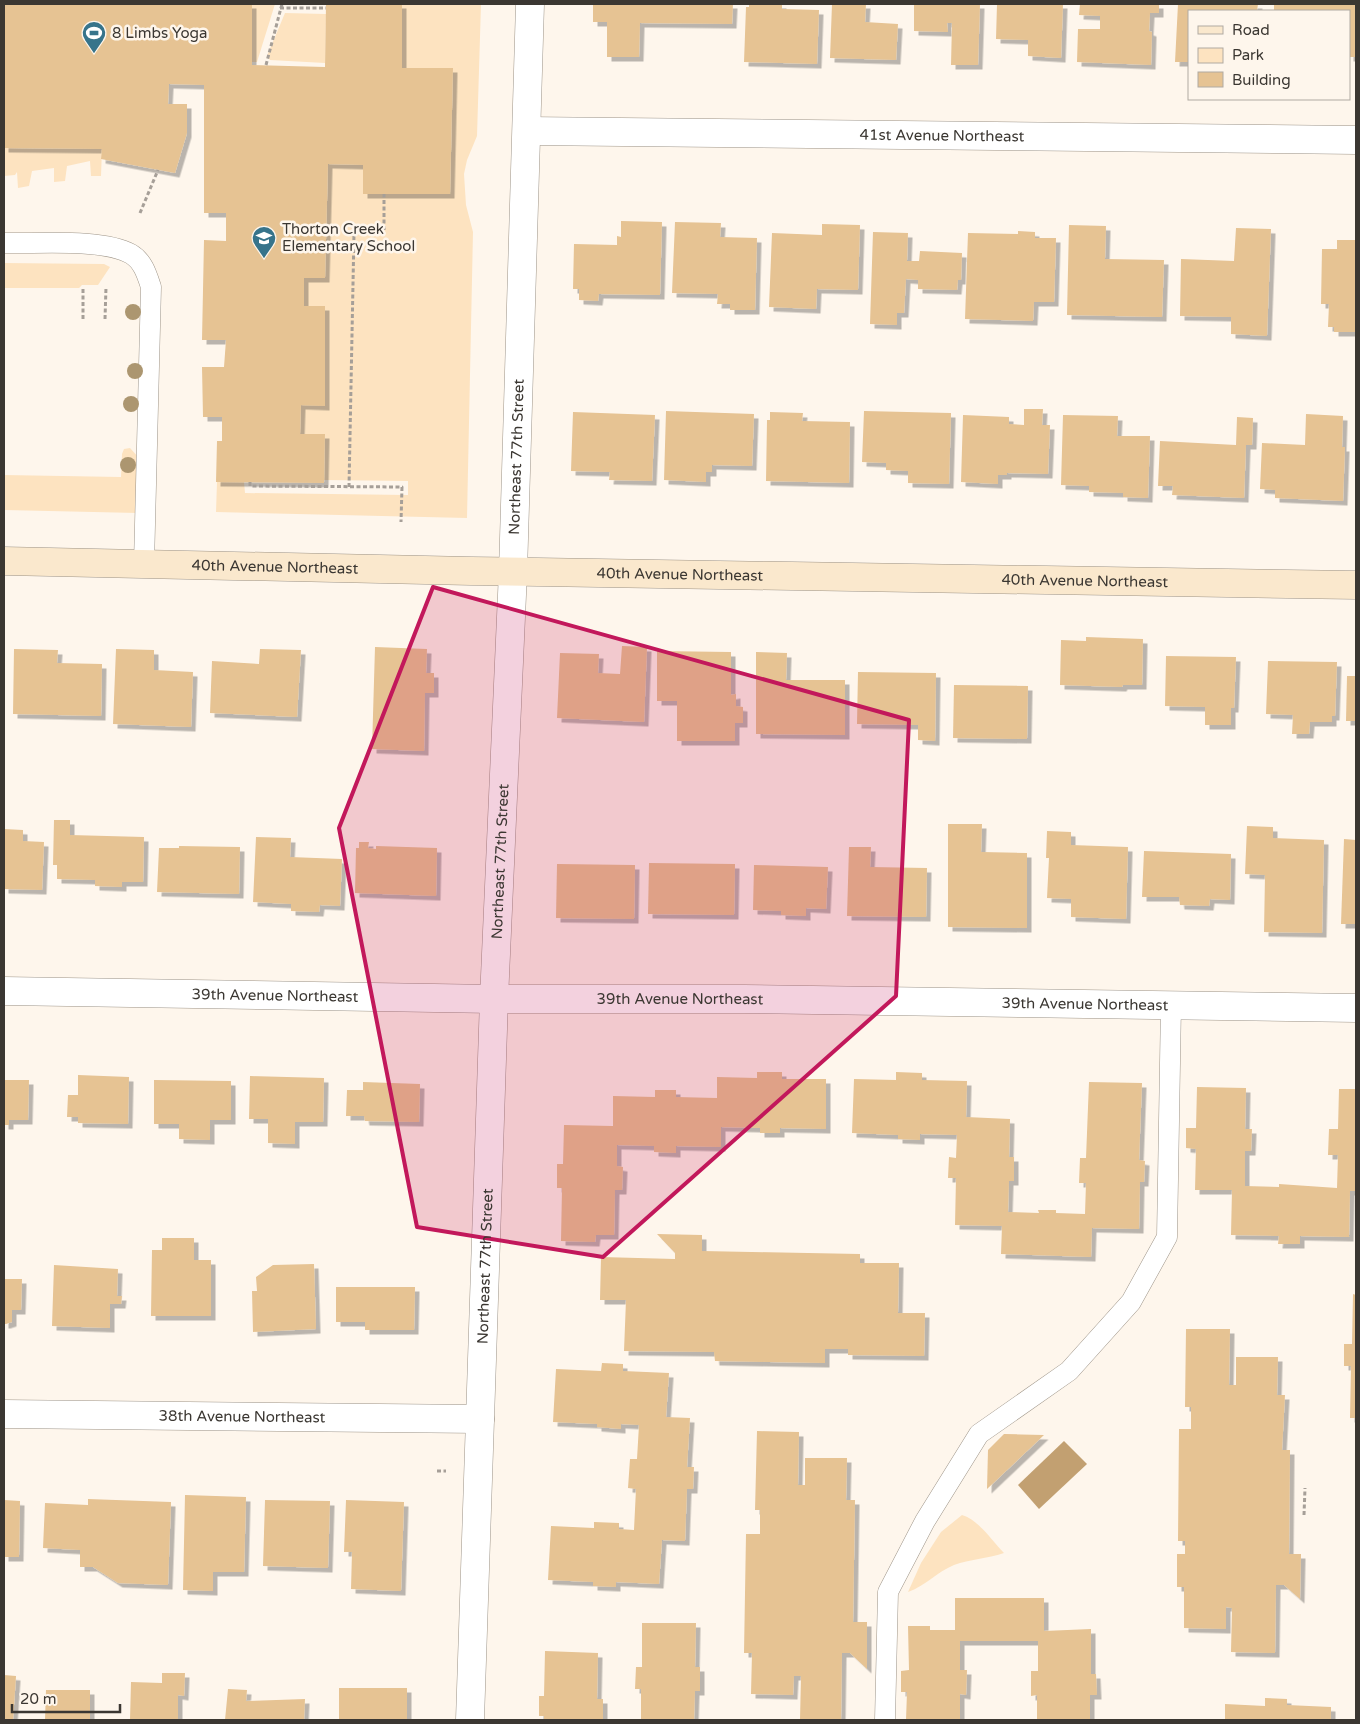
<svg xmlns="http://www.w3.org/2000/svg" width="1360" height="1724" font-family="'Varela Round',sans-serif">
  <style>
    .green { fill: #fde3c0 }
    .water { fill: #c2a071 }
    .building { fill: #e6c393; filter: url(#shadow) }
    .lines { fill: none; stroke-linecap: round; stroke-linejoin: round }
    .lane-casing { stroke: #9d9488; stroke-width: 21 }
    .street-casing { stroke: #9d9488; stroke-width: 29 }
    .secondary-casing { stroke: #9d9488; stroke-width: 29 }
    .path { stroke: #a69f98; stroke-width: 3; stroke-dasharray: 4 2.5; stroke-linecap: butt }
    .lane { stroke: #fff; stroke-width: 20 }
    .street { stroke: #fff; stroke-width: 28 }
    .secondary { stroke: #fae8cd; stroke-width: 28 }
    .tree { fill: #ac9670 }
    .marked { fill: #c2185b; fill-opacity: 0.2; stroke: #c2185b; stroke-width: 4; stroke-linejoin: round }
    .labels { text-anchor: middle; stroke-width: 5; stroke-linejoin: round; paint-order: stroke }
    .poi-label { font-size: 15px; fill: #3b3732; stroke: #fef6ec; text-anchor: start }
    .street-label { font-size: 15px; fill: #3b3732; stroke: #fef6ec }
  </style>
  <defs>
    <filter id="shadow"><feDropShadow dx="4.5" dy="4.5" stdDeviation="0" flood-color="#0004"/></filter>
  </defs>
  <rect width="100%" height="100%" fill="#fef6ec"/>
  <g class="green">
    <polygon points="251,4 275,4 257,62 250,62"/>
    <polygon points="402,4 481,4 477,136 467,160 464,174 466,205 473,232 467,518 216,512 217,482 244,482 245,493 408,495 408,481 324,480 325,434 300,434 301,405 325,405 325,307 304,306 304,278 325,278 328,164 363,165 363,194 450,194 453,69 402,68"/>
    <polygon points="285,13 326,14 325,63 270,60 267,56"/>
    <polygon points="4,148 102,149 101,176 91,176 90,161 67,166 65,181 54,182 54,168 32,171 29,186 18,188 17,172 15,175 4,176"/>
    <polygon points="4,263 104,264 110,267 98,285 82,285 79,288 4,288"/>
    <polygon points="130,448 139,458 138,513 4,510 4,475 121,477 122,454 124,449"/>
    <path d="M962 1515C979 1520 992 1541 1004 1553 987 1559 970 1559 954 1565 937 1572 925 1586 908 1592L921 1563 941 1532Z"/>
  </g>
  <polygon class="water" points="1064,1441 1087,1464 1039,1509 1018,1485"/>
  <g class="building">
    <polygon points="4,4 252,4 252,65 325,67 326,4 402,4 402,68 453,68 450,194 363,194 363,165 328,164 325,278 304,278 304,306 325,306 325,406 301,405 300,434 325,434 324,483 216,482 217,441 222,441 222,417 203,417 202,367 224,367 226,340 202,340 204,240 226,241 226,213 204,213 204,85 169,84 168,104 187,104 187,133 175,173 101,159 102,149 4,148"/>
    <polygon points="593,4 733,4 732,24 640,23 639,57 607,57 607,22 593,22"/>
    <polygon points="749,4 782,4 782,9 819,10 817,64 744,62 746,7 749,7"/>
    <polygon points="832,4 866,4 865,22 898,24 896,60 830,58"/>
    <polygon points="914,4 980,4 978,65 951,65 952,23 947,23 948,32 914,31"/>
    <polygon points="997,4 1063,4 1061,58 1028,56 1028,40 996,39"/>
    <polygon points="1080,4 1159,4 1159,13 1150,13 1149,31 1152,32 1151,65 1077,62 1078,29 1100,29 1100,16 1079,15"/>
    <polygon points="1178,4 1258,4 1257,11 1189,11 1189,62 1175,62"/>
    <polygon points="1274,4 1356,4 1356,57 1349,57 1349,11 1274,11"/>
    <polygon points="621,221 662,222 660,295 599,294 598,301 579,300 579,289 573,289 574,244 617,245 617,236 621,237"/>
    <polygon points="675,222 721,223 720,237 757,238 755,310 730,310 730,304 717,304 718,294 672,293"/>
    <polygon points="822,224 860,225 858,290 817,289 816,309 769,307 772,233 822,235"/>
    <polygon points="1069,225 1106,226 1105,259 1164,260 1162,317 1067,315"/>
    <polygon points="1236,228 1271,229 1267,336 1231,334 1231,317 1180,316 1181,259 1234,261"/>
    <polygon points="1018,231 1035,232 1035,238 1056,238 1054,302 1034,302 1033,321 965,319 968,233 1018,234"/>
    <polygon points="873,232 908,233 907,261 919,261 920,251 962,253 961,280 958,280 957,290 918,289 918,280 906,279 904,313 897,313 897,325 870,324"/>
    <polygon points="1337,240 1355,240 1356,332 1334,332 1334,327 1328,327 1329,304 1321,304 1322,249 1337,249"/>
    <polygon points="1024,409 1043,409 1042,425 1050,425 1048,474 1007,473 1007,475 998,475 998,484 961,482 963,415 1009,417 1009,424 1024,425"/>
    <polygon points="666,411 754,414 752,466 712,465 712,472 706,472 706,482 664,480"/>
    <polygon points="864,411 951,413 949,484 908,483 908,471 886,470 886,463 862,462"/>
    <polygon points="573,412 655,415 652,481 609,480 610,472 571,471"/>
    <polygon points="770,412 803,413 802,421 850,422 849,483 766,481 767,420 770,420"/>
    <polygon points="1306,414 1343,416 1342,447 1345,447 1343,501 1275,498 1275,490 1260,489 1262,443 1305,445"/>
    <polygon points="1063,415 1118,416 1117,436 1150,436 1148,498 1123,497 1123,493 1089,492 1089,486 1061,485"/>
    <polygon points="1237,417 1253,418 1252,445 1246,445 1244,498 1172,495 1173,486 1158,486 1160,441 1236,445"/>
    <polygon points="1086,637 1143,639 1142,685 1123,685 1122,687 1060,685 1061,640 1086,641"/>
    <polygon points="622,646 647,647 644,722 557,718 560,653 599,654 598,673 620,674"/>
    <polygon points="375,647 427,649 426,673 434,673 434,693 425,693 424,751 372,749"/>
    <polygon points="14,649 58,650 57,663 102,664 101,716 13,714"/>
    <polygon points="116,649 154,650 154,670 193,672 191,727 113,724"/>
    <polygon points="260,649 301,650 297,717 210,713 212,661 259,664"/>
    <polygon points="657,651 731,652 731,695 736,694 736,706 743,707 743,723 735,723 735,741 677,741 677,701 657,701"/>
    <polygon points="756,652 787,653 786,680 845,680 845,735 756,734"/>
    <polygon points="1166,656 1236,657 1234,708 1231,708 1231,725 1205,725 1205,707 1165,706"/>
    <polygon points="1268,661 1337,662 1335,716 1332,716 1332,722 1310,722 1309,734 1292,734 1293,715 1266,714"/>
    <polygon points="858,672 936,673 935,741 918,740 918,725 857,724"/>
    <polygon points="1347,676 1356,676 1356,721 1346,721"/>
    <polygon points="954,685 1028,686 1027,739 953,738"/>
    <polygon points="54,820 70,820 70,835 144,837 143,882 122,882 122,887 95,886 95,880 57,879 57,865 53,865"/>
    <polygon points="948,824 982,824 981,852 1027,853 1027,928 948,927"/>
    <polygon points="1247,826 1273,827 1273,838 1324,840 1322,933 1264,932 1265,875 1245,874"/>
    <polygon points="4,829 23,830 23,841 44,842 42,890 4,889"/>
    <polygon points="1047,831 1071,832 1071,845 1128,847 1126,919 1071,917 1071,899 1047,898 1049,858 1046,858"/>
    <polygon points="256,837 291,838 290,857 342,859 340,906 320,905 319,912 291,911 291,904 253,902"/>
    <polygon points="1344,839 1356,840 1356,924 1341,924"/>
    <polygon points="359,842 369,842 368,848 376,849 376,846 437,848 436,896 355,893 356,848 359,848"/>
    <polygon points="179,846 240,847 239,894 157,892 159,848 179,848"/>
    <polygon points="849,847 871,847 870,867 927,868 926,917 847,916"/>
    <polygon points="1144,851 1231,854 1230,900 1210,899 1209,906 1180,905 1179,897 1142,897"/>
    <polygon points="649,863 735,864 734,915 648,914"/>
    <polygon points="557,864 635,865 634,919 556,918"/>
    <polygon points="754,865 828,867 826,909 806,908 806,916 781,915 781,911 753,910"/>
    <polygon points="757,1072 782,1072 782,1079 826,1079 826,1129 780,1128 780,1133 760,1133 760,1128 721,1127 721,1147 676,1146 676,1153 654,1152 654,1146 617,1145 617,1166 623,1167 622,1190 615,1190 614,1235 596,1235 595,1242 561,1241 562,1188 557,1188 557,1164 563,1164 564,1125 613,1126 613,1096 655,1097 655,1090 676,1090 676,1097 717,1098 717,1077 757,1078"/>
    <polygon points="896,1072 922,1073 922,1080 967,1081 966,1117 1010,1119 1009,1157 1014,1157 1014,1181 1009,1181 1008,1212 1039,1213 1038,1210 1056,1210 1056,1213 1085,1214 1086,1183 1079,1183 1080,1158 1086,1158 1089,1082 1142,1083 1139,1160 1145,1161 1144,1182 1140,1182 1139,1229 1092,1228 1091,1257 1001,1254 1002,1226 955,1225 956,1178 948,1178 949,1157 956,1158 957,1135 920,1134 920,1140 898,1139 898,1135 852,1133 854,1079 896,1080"/>
    <polygon points="78,1075 129,1077 128,1124 78,1123 78,1117 67,1117 68,1095 78,1095"/>
    <polygon points="250,1076 324,1078 323,1122 295,1122 295,1144 268,1143 268,1119 249,1119"/>
    <polygon points="4,1080 29,1080 28,1120 9,1120 9,1125 4,1125"/>
    <polygon points="154,1080 231,1081 231,1120 210,1120 210,1140 179,1139 179,1124 154,1124"/>
    <polygon points="363,1082 420,1084 419,1122 365,1121 364,1116 346,1116 347,1090 363,1090"/>
    <polygon points="1197,1087 1246,1088 1245,1129 1252,1129 1251,1151 1245,1151 1245,1186 1279,1187 1279,1184 1337,1188 1338,1155 1328,1155 1329,1129 1338,1129 1339,1089 1356,1089 1356,1191 1350,1191 1349,1237 1300,1236 1300,1244 1278,1244 1279,1236 1231,1235 1232,1190 1195,1190 1196,1149 1186,1148 1186,1128 1196,1128"/>
    <polygon points="657,1234 702,1235 702,1251 860,1254 860,1263 899,1263 898,1313 925,1313 924,1356 848,1355 848,1349 825,1349 825,1363 715,1361 714,1352 624,1351 626,1300 600,1300 601,1257 675,1259 675,1253"/>
    <polygon points="162,1238 194,1238 194,1260 211,1260 211,1316 151,1316 152,1250 162,1250"/>
    <polygon points="314,1264 316,1329 253,1332 252,1291 257,1291 256,1277 273,1265"/>
    <polygon points="54,1265 118,1269 117,1296 122,1296 121,1304 110,1304 110,1328 52,1326"/>
    <polygon points="4,1279 22,1279 21,1310 12,1310 12,1322 6,1324 4,1324"/>
    <polygon points="336,1287 415,1287 414,1330 365,1330 365,1322 336,1322"/>
    <polygon points="1353,1294 1356,1295 1356,1418 1350,1418 1351,1366 1344,1366 1344,1344 1352,1344"/>
    <polygon points="1186,1329 1230,1329 1229,1385 1236,1385 1236,1357 1278,1357 1277,1395 1285,1395 1282,1450 1290,1450 1289,1554 1301,1554 1300,1599 1284,1585 1276,1585 1275,1653 1231,1652 1232,1608 1226,1607 1226,1629 1184,1628 1184,1587 1177,1587 1177,1554 1185,1554 1185,1541 1178,1541 1179,1429 1191,1429 1191,1407 1185,1407"/>
    <polygon points="602,1363 623,1364 623,1371 669,1373 666,1417 690,1418 687,1467 694,1467 693,1489 687,1489 685,1541 662,1540 659,1584 616,1582 616,1587 593,1586 593,1582 548,1580 551,1526 594,1528 594,1522 619,1523 619,1529 634,1530 636,1489 628,1488 630,1459 637,1459 639,1425 621,1424 621,1429 597,1427 597,1424 553,1422 556,1369 601,1371"/>
    <polygon points="757,1431 799,1432 798,1485 805,1485 805,1458 847,1458 846,1500 855,1500 853,1622 867,1622 867,1669 850,1653 842,1653 841,1720 800,1720 801,1676 794,1676 793,1695 751,1694 752,1653 744,1653 746,1534 760,1534 760,1510 755,1510"/>
    <polygon points="1004,1434 1044,1435 987,1489 988,1450"/>
    <polygon points="185,1495 246,1497 244,1572 213,1572 213,1591 183,1590"/>
    <polygon points="88,1499 171,1502 168,1585 118,1583 93,1567 80,1567 80,1550 43,1548 45,1503 88,1505"/>
    <polygon points="4,1500 20,1501 19,1557 4,1557"/>
    <polygon points="265,1500 330,1501 328,1568 263,1566"/>
    <polygon points="346,1500 404,1502 401,1591 351,1589 352,1552 344,1552"/>
    <polygon points="955,1598 1044,1598 1044,1631 1091,1629 1091,1674 1096,1674 1097,1695 1090,1695 1090,1720 1037,1720 1037,1695 1031,1696 1031,1671 1038,1671 1038,1641 960,1641 960,1670 967,1670 966,1695 960,1694 960,1720 906,1720 907,1692 901,1692 901,1671 909,1670 908,1626 930,1626 930,1630 955,1630"/>
    <polygon points="642,1623 696,1623 695,1667 700,1667 700,1691 695,1691 694,1720 641,1720 641,1689 635,1689 636,1667 642,1667"/>
    <polygon points="545,1651 598,1653 597,1699 603,1699 603,1720 544,1720 544,1716 539,1716 539,1696 544,1696"/>
    <polygon points="162,1673 185,1673 184,1696 178,1695 178,1720 130,1720 131,1682 162,1683"/>
    <polygon points="4,1675 16,1676 13,1720 4,1720"/>
    <rect x="339" y="1688" width="68" height="32"/>
    <polygon points="228,1689 247,1690 246,1701 305,1699 304,1720 225,1720"/>
    <polygon points="46,1690 90,1690 90,1720 45,1720"/>
    <polygon points="1265,1698 1287,1699 1287,1705 1331,1707 1331,1720 1225,1720 1225,1704 1265,1706"/>
  </g>
  <g class="lines">
    <g class="lane-casing">
      <g id="lane">
        <path d="M4 243C37 244 103 238 131 254 143 261 147 275 151 287L144 564"/>
        <polyline points="885,1720 888,1592 925,1521 979,1434 1069,1371 1131,1302 1167,1237 1171,1005"/>
      </g>
    </g>
    <g class="street-casing">
      <g id="street">
        <path id="s1" d="M527 131 1356 140"/>
        <path id="s2" d="M4 991 494 999H744L1356 1008"/>
        <path id="s3" d="M4 1414 480 1419"/>
        <path id="s4" d="M470 1720 494 999 513 572 530 4"/>
      </g>
    </g>
    <g class="secondary-casing">
      <g id="secondary">
        <path id="s5" d="M4 561 471 571 1356 585"/>
      </g>
    </g>
    <g class="path">
      <polyline points="280,8 326,8"/>
      <polyline points="266,65 282,4"/>
      <polyline points="140,213 158,170"/>
      <polyline points="83,319 83,287"/>
      <polyline points="105,319 106,287"/>
      <polyline points="250,482 250,486 402,487 401,522"/>
      <polyline points="349,487 354,233 384,232 384,194"/>
      <polyline points="437,1471 446,1471"/>
      <polyline points="1304,1515 1305,1488"/>
    </g>
    <use href="#lane" class="lane"/>
    <use href="#street" class="street"/>
    <use href="#secondary" class="secondary"/>
  </g>
  <g class="tree">
    <circle cx="133" cy="312" r="8"/>
    <circle cx="135" cy="371" r="8"/>
    <circle cx="131" cy="404" r="8"/>
    <circle cx="128" cy="465" r="8"/>
  </g>
  <path class="marked" d="M433 587 909 720 896 996 603 1257 417 1227 339 828Z"/>
  <defs>
    <g id="stadium-pin" transform="scale(1.25)"><path d="M0 17L-7.5 6A9.5 9.5 0 1 1 7.5 6Z" fill="#37748b" stroke="#fef6ec"/><path d="M0-5a6.5 5 0 1 0 0 10a6.5 5 0 1 0 0-10ZM-3.5-1.8h7v3.6h-7Z" fill="#fff"/></g>
    <g id="school-pin" transform="scale(1.25)"><path d="M0 17L-7.5 6A9.5 9.5 0 1 1 7.5 6Z" fill="#37748b" stroke="#fef6ec"/><path d="M0-5L7-2L0 1L-7-2ZM-4 1L0 2.5L4 1V4Q0 6-4 4Z" fill="#fff"/></g>
  </defs>
  <g fill-rule="evenodd">
    <use href="#stadium-pin" x="94" y="33"/>
    <use href="#school-pin" x="264" y="238"/>
  </g>
  <g class="labels">
    <g class="poi-label">
      <text x="112" y="38">8 Limbs Yoga</text>
      <text x="282" y="234">Thorton Creek<tspan x="282" dy="17">Elementary School</tspan></text>
    </g>
    <g class="street-label">
      <text dy="5" stroke="none"><textPath href="#s1" startOffset="415">41st Avenue Northeast</textPath></text>
      <text dy="5" stroke="none"><textPath href="#s4" startOffset="1264">Northeast 77th Street</textPath></text>
      <text dy="5" stroke="none"><textPath href="#s5" startOffset="271">40th Avenue Northeast</textPath></text>
      <text dy="5" stroke="none"><textPath href="#s5" startOffset="676">40th Avenue Northeast</textPath></text>
      <text dy="5" stroke="none"><textPath href="#s5" startOffset="1081">40th Avenue Northeast</textPath></text>
      <text dy="5" stroke="none"><textPath href="#s4" startOffset="859">Northeast 77th Street</textPath></text>
      <text dy="5" stroke="none"><textPath href="#s2" startOffset="271">39th Avenue Northeast</textPath></text>
      <text dy="5" stroke="none"><textPath href="#s2" startOffset="676">39th Avenue Northeast</textPath></text>
      <text dy="5" stroke="none"><textPath href="#s2" startOffset="1081">39th Avenue Northeast</textPath></text>
      <text dy="5" stroke="none"><textPath href="#s4" startOffset="454">Northeast 77th Street</textPath></text>
      <text dy="5" stroke="none"><textPath href="#s3" startOffset="238">38th Avenue Northeast</textPath></text>
    </g>
  </g>
  <rect width="1360" height="1724" fill="none" stroke="#3b3732" stroke-width="10"/>
  <rect x="1188" y="10" width="162" height="90" fill="#fef6ec" stroke="#b0aaa2"/>
  <rect x="1198" y="26" width="25" height="8" fill="#fae8cd" stroke="#b0aaa2"/>
  <text x="1232" y="35" font-size="15" fill="#3b3732">Road</text>
  <rect x="1198" y="48" width="25" height="15" fill="#fde3c0" stroke="#b0aaa2"/>
  <text x="1232" y="60" font-size="15" fill="#3b3732">Park</text>
  <rect x="1198" y="72" width="25" height="15" fill="#e6c393" stroke="#b0aaa2"/>
  <text x="1232" y="85" font-size="15" fill="#3b3732">Building</text>
  <path d="M12 1704v8h108v-8" fill="none" stroke="#3b3732" stroke-width="2.5"/>
  <text x="20" y="1704" font-size="15" fill="#3b3732" stroke="#fef6ec" stroke-width="4" paint-order="stroke">20 m</text>
</svg>
